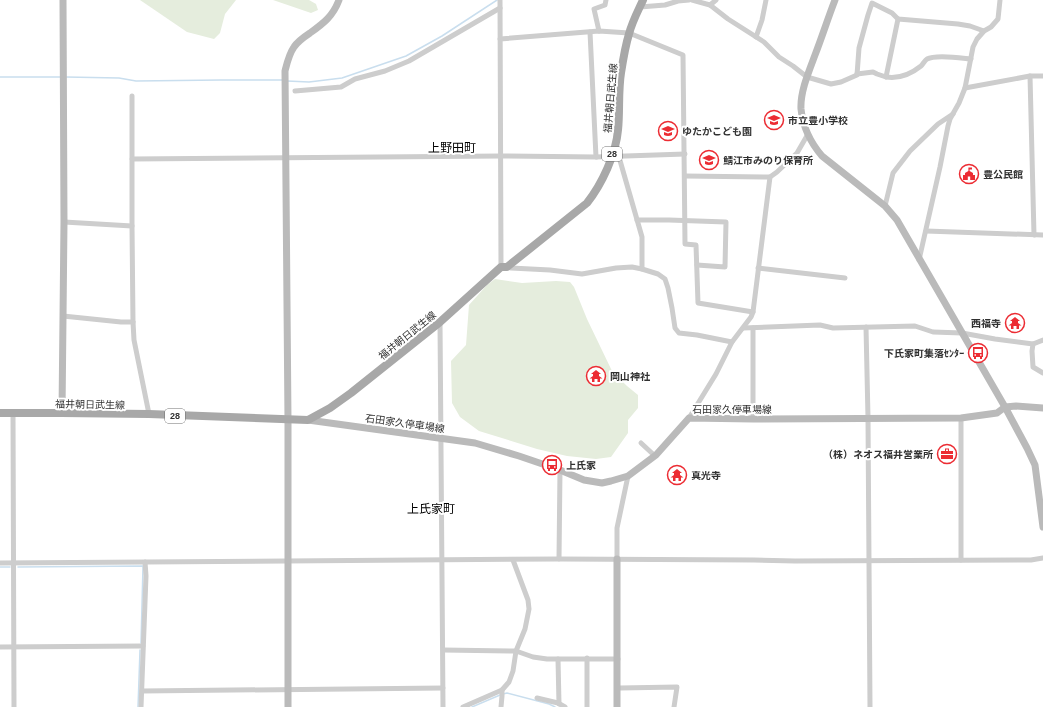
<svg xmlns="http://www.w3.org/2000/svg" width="1043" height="707" font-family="Helvetica,'Noto Sans JP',sans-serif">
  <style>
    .green { fill: #e5eddd }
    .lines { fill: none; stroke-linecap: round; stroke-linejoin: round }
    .stream { stroke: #c9deee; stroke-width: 1.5 }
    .street { stroke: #cdcdcd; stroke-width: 5 }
    .secondary { stroke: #bababa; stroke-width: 7 }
    .primary { stroke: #a8a8a8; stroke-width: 8 }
    .labels { text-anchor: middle; stroke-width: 4; stroke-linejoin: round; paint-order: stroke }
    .shield { fill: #fff; stroke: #6e6e6e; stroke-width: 1 }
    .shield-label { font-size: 9px; font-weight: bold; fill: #303030 }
    .street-label { font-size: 10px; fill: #303030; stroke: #fff }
    .poi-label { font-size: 10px; font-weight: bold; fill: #303030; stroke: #fff; text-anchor: start }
    .quarter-label { font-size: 12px; fill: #000; stroke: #fff }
  </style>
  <rect width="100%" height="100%" fill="#fff"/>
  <g class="green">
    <polygon points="140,0 236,0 225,14 220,33 214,39 187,32"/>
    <polygon points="273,0 309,0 316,4 318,10 311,13"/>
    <polygon points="495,279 522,283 556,281 570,282 574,287 587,319 612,371 627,386 638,395 638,408 628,420 628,433 611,457 596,459 567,456 537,449 479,431 460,417 452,403 451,361 466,345 469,305 487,285"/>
  </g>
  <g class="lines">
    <g class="stream">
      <polyline points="0,77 60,77"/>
      <polyline points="66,77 119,78 136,81 221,80 284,80"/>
      <polyline points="287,81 309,82 342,78 406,56 442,36 497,0"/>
      <polyline points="0,567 10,567"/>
      <polyline points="18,567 143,566 141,643"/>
      <polyline points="503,694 507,693 549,704 555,707"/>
      <polyline points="138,707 140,650"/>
      <polyline points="472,707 500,695"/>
    </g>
    <g class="street">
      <polyline points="500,0 501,267"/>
      <polyline points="692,0 710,5 728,19 764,42 779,57 793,66 807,77 831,84 841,82 857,75 859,48 868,15 872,3 892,13 898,19 958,24 970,26 984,31"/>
      <polyline points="710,5 716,0"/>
      <polyline points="640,7 665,5 678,1 689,0"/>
      <path d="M898 19 886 77C899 79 911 74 921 66 923 64 925 60 927 59 936 54 961 58 971 59"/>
      <polyline points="599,31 594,9 605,5 606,0"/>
      <polyline points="590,32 596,157"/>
      <polyline points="756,37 762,20 766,0"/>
      <polyline points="500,39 599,31 629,33 683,55 685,244 696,245 698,303 753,312"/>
      <polyline points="857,74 873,72 877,74 886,77"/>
      <polyline points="1030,76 1034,235"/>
      <polyline points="965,88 1030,76 1043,76"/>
      <polyline points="295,91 341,87 355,79 385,71 409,61 500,8"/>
      <polyline points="132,96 132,226 133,322 134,340 149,414"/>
      <polyline points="619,157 642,237 642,269"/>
      <polyline points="132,159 501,156 596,157 685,154"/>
      <polyline points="685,176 770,177 777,172 797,153 808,134"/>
      <polyline points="885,206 893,173 910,151 938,124 953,114"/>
      <polyline points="637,220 669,220 726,222 725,267 697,265"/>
      <polyline points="64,222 132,226"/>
      <polyline points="926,231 1043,235"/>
      <polyline points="919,260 940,167 948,126 950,119 959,103 965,88 973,47 977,39 984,31 991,27 998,19 1000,0"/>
      <polyline points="507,267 511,268 550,270 582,274 616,268 632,267 642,269 658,274 665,279 668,288 672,308 675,328 679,333 697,335 732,342"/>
      <polyline points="758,268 845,278"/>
      <polyline points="63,316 121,322 133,322"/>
      <polyline points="440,322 443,707"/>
      <polyline points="866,327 868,418 870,707"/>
      <polyline points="743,328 820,325 833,328 915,326 933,332 962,333 995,339 1033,344 1043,340"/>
      <polyline points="1033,344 1032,351 1033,367 1043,373"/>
      <polyline points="13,413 14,707"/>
      <polyline points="689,418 716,374 732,342 751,317 753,312 770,177"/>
      <polyline points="961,418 961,560"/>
      <polyline points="753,419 753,328"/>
      <polyline points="641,443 655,456"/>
      <polyline points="559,559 560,470"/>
      <polyline points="617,559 617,528 628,476"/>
      <polyline points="0,563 559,559 754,560 795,561 1031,560 1043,558"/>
      <polyline points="0,647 143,646"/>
      <polyline points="443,650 516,651 533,657 547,659 618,659"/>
      <polyline points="587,658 587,707"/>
      <polyline points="558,659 559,704"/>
      <polyline points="620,688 677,687 674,707"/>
      <polyline points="142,691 443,688"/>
      <polyline points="537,698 558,703 565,707"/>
      <polyline points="141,707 146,576 145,562"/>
      <polyline points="463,707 502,690 509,682 513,671 516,651 525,629 529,609 528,600 513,560"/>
      <polyline points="501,707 502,696 502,690"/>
    </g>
    <g class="secondary">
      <path d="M835 0C828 18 822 37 815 55 809 71 800 92 801 109 803 128 810 142 822 156L885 206 897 220 1005 407 1027 448 1035 465 1043 527"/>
      <polyline points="62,413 64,222 63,0"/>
      <polyline points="308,420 475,443 519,456 560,470 584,480 602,483 611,481 628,476 656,455 689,418 753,419 961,418 997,413 1005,407 1016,406 1043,408"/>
      <polyline points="617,559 617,707"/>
      <path d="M288 707V420L285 71C287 63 289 54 294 47 298 41 304 37 310 33 324 23 333 16 339 0"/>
    </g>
    <path class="primary" d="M0 413H62L149 414 308 420 330 408 351 393 440 322 501 267H507L587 203C602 184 616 154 618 130 620 111 618 92 621 73 623 60 625 47 629 34 632 22 638 11 643 0"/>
  </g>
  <defs>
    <g id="school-ring" transform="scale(1)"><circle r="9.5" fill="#fff" stroke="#ec2c33" stroke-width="1.5"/><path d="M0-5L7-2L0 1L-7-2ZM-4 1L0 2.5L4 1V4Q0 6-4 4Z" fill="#ec2c33"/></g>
    <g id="civic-ring" transform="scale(1)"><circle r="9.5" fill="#fff" stroke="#ec2c33" stroke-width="1.5"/><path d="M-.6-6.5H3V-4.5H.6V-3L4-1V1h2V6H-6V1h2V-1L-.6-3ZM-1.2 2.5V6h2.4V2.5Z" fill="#ec2c33"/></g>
    <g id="temple-ring" transform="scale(1)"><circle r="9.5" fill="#fff" stroke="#ec2c33" stroke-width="1.5"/><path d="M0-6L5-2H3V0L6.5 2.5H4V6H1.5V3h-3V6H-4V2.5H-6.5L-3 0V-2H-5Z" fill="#ec2c33"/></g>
    <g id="bus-ring" transform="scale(1)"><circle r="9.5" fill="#fff" stroke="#ec2c33" stroke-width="1.5"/><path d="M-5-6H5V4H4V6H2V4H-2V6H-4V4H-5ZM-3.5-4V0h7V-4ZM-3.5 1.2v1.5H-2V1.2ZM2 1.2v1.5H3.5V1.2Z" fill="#ec2c33"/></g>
    <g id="office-ring" transform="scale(1)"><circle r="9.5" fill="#fff" stroke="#ec2c33" stroke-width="1.5"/><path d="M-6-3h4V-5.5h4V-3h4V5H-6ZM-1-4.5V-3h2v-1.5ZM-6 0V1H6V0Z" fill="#ec2c33"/></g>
  </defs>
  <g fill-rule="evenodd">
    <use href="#school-ring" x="774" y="120"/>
    <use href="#school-ring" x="668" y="131"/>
    <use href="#school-ring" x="709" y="160"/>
    <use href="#civic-ring" x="969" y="174"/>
    <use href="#temple-ring" x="1015" y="323"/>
    <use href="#bus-ring" x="978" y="353"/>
    <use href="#temple-ring" x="596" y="376"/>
    <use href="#office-ring" x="947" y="454"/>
    <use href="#bus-ring" x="552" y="465"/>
    <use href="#temple-ring" x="677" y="475"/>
  </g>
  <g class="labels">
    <g class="shield">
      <rect x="602" y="147" width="20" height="14" rx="3"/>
      <rect x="165" y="409" width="20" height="14" rx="3"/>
    </g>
    <g class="shield-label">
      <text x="612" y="157">28</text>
      <text x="175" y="419">28</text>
    </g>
    <g class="street-label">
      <text transform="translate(610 98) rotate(-85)" y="4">福井朝日武生線</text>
      <text transform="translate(407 335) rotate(-39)" y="4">福井朝日武生線</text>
      <text transform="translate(90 404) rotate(1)" y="4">福井朝日武生線</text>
      <text x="732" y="413">石田家久停車場線</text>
      <text transform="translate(405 423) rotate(8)" y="4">石田家久停車場線</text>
    </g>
    <g class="poi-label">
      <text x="788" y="124">市立豊小学校</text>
      <text x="682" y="135">ゆたかこども園</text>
      <text x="723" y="164">鯖江市みのり保育所</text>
      <text x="983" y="178">豊公民館</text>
      <text x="1001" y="327" text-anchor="end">西福寺</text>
      <text x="964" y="357" text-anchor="end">下氏家町集落ｾﾝﾀｰ</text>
      <text x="610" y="380">岡山神社</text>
      <text x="933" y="458" text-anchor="end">（株）ネオス福井営業所</text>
      <text x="566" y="469">上氏家</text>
      <text x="691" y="479">真光寺</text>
    </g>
    <g class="quarter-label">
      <text x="452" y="152">上野田町</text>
      <text x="431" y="513">上氏家町</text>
    </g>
  </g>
</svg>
